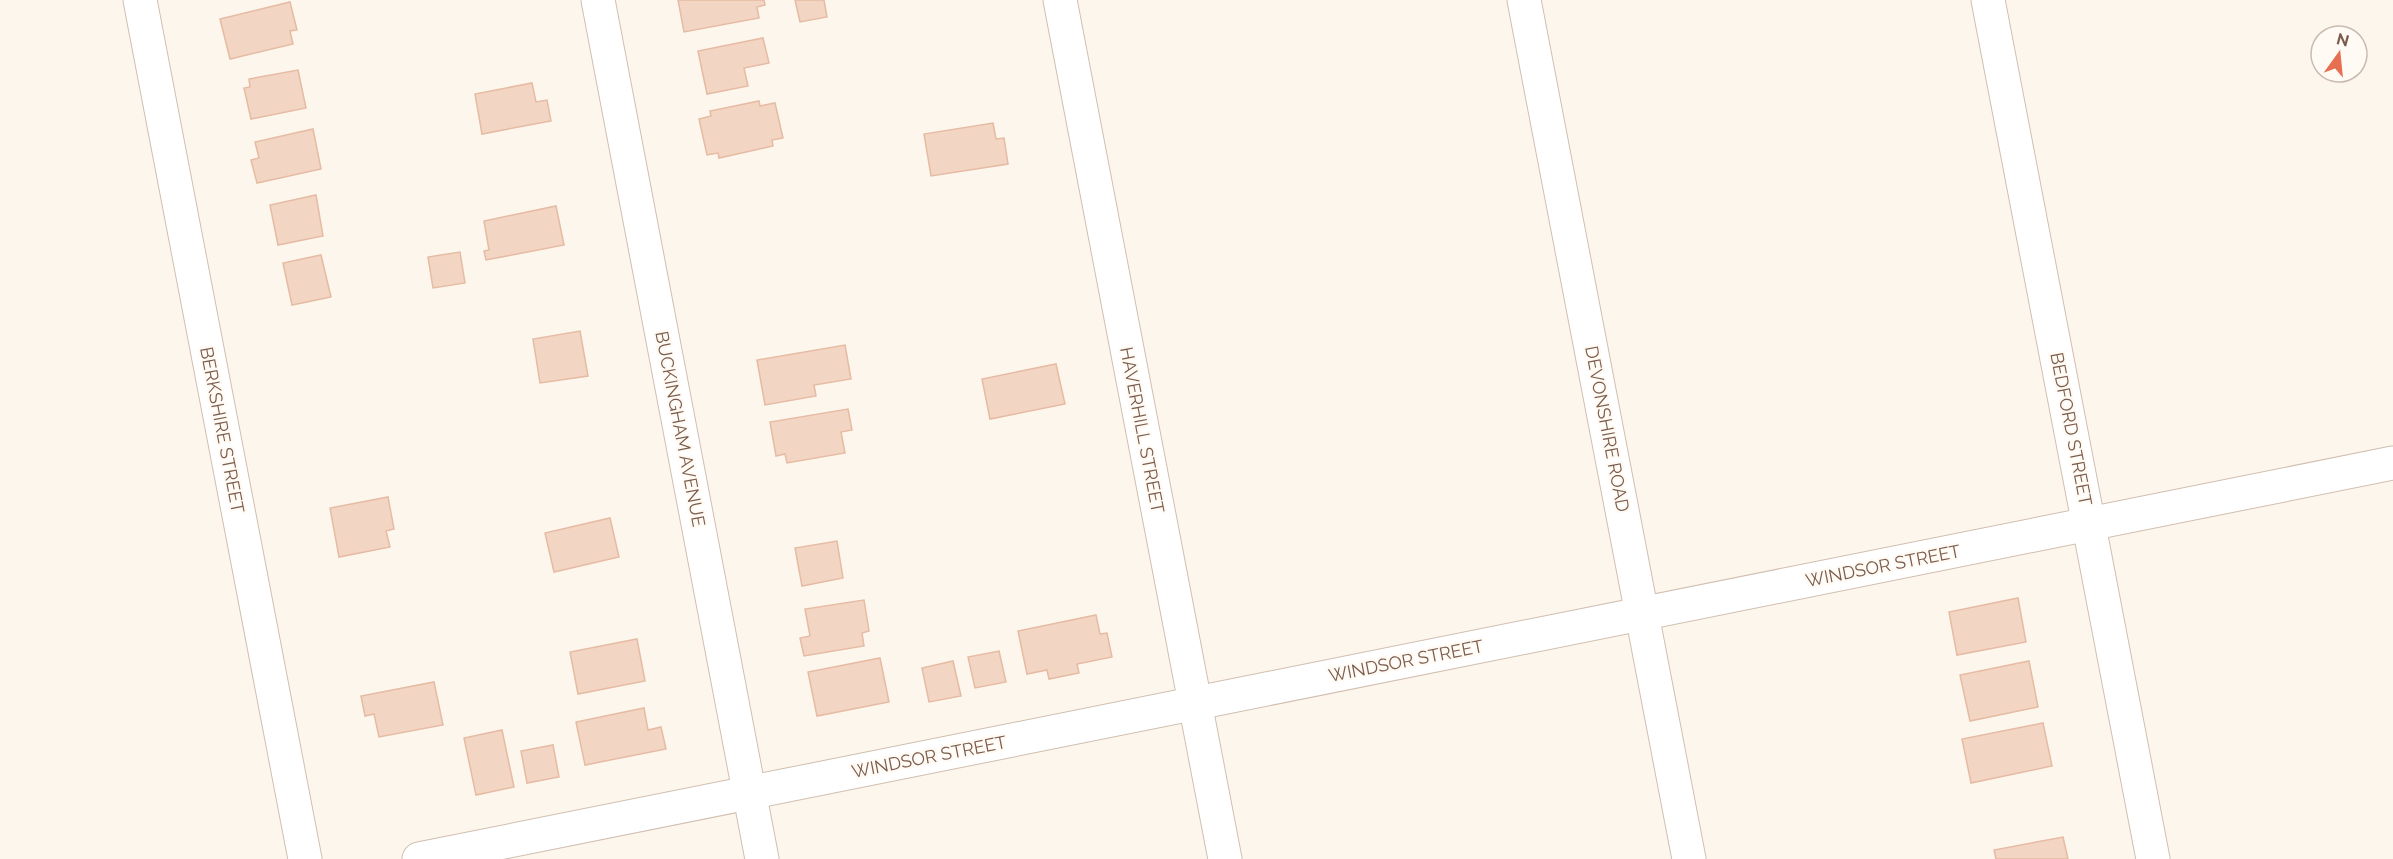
<svg xmlns="http://www.w3.org/2000/svg" width="2393" height="859" font-family="Raleway,sans-serif">
  <style>
    .building { fill: #f3d5c3; stroke: #e6bba3; stroke-width: 1.5 }
    .lines { fill: none; stroke-linecap: round; stroke-linejoin: round }
    .minor-casing { stroke: #d1beb0; stroke-width: 35 }
    .minor { stroke: #fff; stroke-width: 33 }
    .labels { text-anchor: middle; stroke-width: 4.5; stroke-linejoin: round; paint-order: stroke }
    .street-label { font-size: 18px; fill: #7a5c4d; stroke: #fffaf3 }
  </style>
  <rect width="100%" height="100%" fill="#fdf6ec"/>
  <g class="building">
    <polygon points="678,0 764,0 765,5 757,7 759,18 684,32"/>
    <polygon points="795,0 824,0 827,17 800,22"/>
    <polygon points="290,2 297,30 290,31 293,44 230,59 220,19"/>
    <polygon points="763,38 769,63 744,68 748,86 707,94 698,51"/>
    <polygon points="298,70 306,108 251,119 244,88 250,87 249,79"/>
    <polygon points="532,83 536,102 547,100 551,121 482,134 475,94"/>
    <polygon points="759,101 760,106 775,103 783,138 772,140 773,146 719,158 718,153 707,155 699,119 711,116 710,111"/>
    <polygon points="993,123 996,139 1004,138 1008,164 931,176 924,134"/>
    <polygon points="313,129 321,169 257,183 251,160 259,158 255,142"/>
    <polygon points="316,195 323,236 278,245 270,205"/>
    <polygon points="556,206 564,245 486,260 484,251 489,250 484,221"/>
    <polygon points="460,252 465,283 433,288 428,257"/>
    <polygon points="321,255 331,297 292,305 283,263"/>
    <polygon points="580,331 588,376 540,383 533,339"/>
    <polygon points="845,345 851,379 814,385 816,396 765,405 757,360"/>
    <polygon points="1056,364 1065,404 990,419 982,379"/>
    <polygon points="848,409 852,430 841,432 845,453 787,463 785,454 776,456 770,422"/>
    <polygon points="388,497 394,529 386,531 390,547 339,557 330,508"/>
    <polygon points="610,518 619,557 554,572 545,533"/>
    <polygon points="837,541 843,578 802,586 795,548"/>
    <polygon points="2018,598 2026,642 1957,655 1949,612"/>
    <polygon points="864,600 869,631 862,633 864,646 804,656 800,638 810,636 805,609"/>
    <polygon points="1096,615 1100,634 1107,633 1112,657 1077,664 1079,673 1049,679 1047,670 1027,674 1018,631"/>
    <polygon points="637,639 645,681 578,694 570,652"/>
    <polygon points="999,651 1006,682 975,688 968,657"/>
    <polygon points="880,658 889,702 817,716 808,672"/>
    <polygon points="953,661 961,696 929,702 922,668"/>
    <polygon points="2029,661 2038,707 1970,721 1960,675"/>
    <polygon points="434,682 443,725 379,737 374,714 365,716 361,696"/>
    <polygon points="644,708 648,730 661,727 666,749 585,765 576,722"/>
    <polygon points="2043,723 2052,766 1971,783 1962,739"/>
    <polygon points="502,730 514,787 476,795 464,738"/>
    <polygon points="553,745 559,777 527,783 521,751"/>
    <polygon points="2063,837 2068,859 1996,859 1994,850"/>
  </g>
  <g class="lines">
    <g class="minor-casing">
      <g id="minor">
        <polyline points="140,0 305,859"/>
        <polyline points="598,0 762,859"/>
        <polyline points="1060,0 1225,859"/>
        <polyline points="1524,0 1689,859"/>
        <polyline points="1988,0 2153,859"/>
        <polyline points="419,859 2393,463"/>
      </g>
    </g>
    <use href="#minor" class="minor"/>
  </g>
  <g class="labels">
    <g class="street-label">
      <text transform="translate(680 429) rotate(79)" y="6">BUCKINGHAM AVENUE</text>
      <text transform="translate(1607 429) rotate(79)" y="6">DEVONSHIRE ROAD</text>
      <text transform="translate(2071 429) rotate(79)" y="6">BEDFORD STREET</text>
      <text transform="translate(222 430) rotate(79)" y="6">BERKSHIRE STREET</text>
      <text transform="translate(1142 430) rotate(79)" y="6">HAVERHILL STREET</text>
      <text transform="translate(1883 566) rotate(-11)" y="6">WINDSOR STREET</text>
      <text transform="translate(1406 661) rotate(-11)" y="6">WINDSOR STREET</text>
      <text transform="translate(929 757) rotate(-11)" y="6">WINDSOR STREET</text>
    </g>
  </g>
  <g transform="translate(2339 54) rotate(15)"><circle r="28" fill="#fffaf3" stroke="#cabbb1" stroke-width="1.5"/>
  <path d="M0-4.5L10 22L0 15L-10 22Z" fill="#e76f51"/>
  <text y="-9" font-size="16" font-weight="bold" text-anchor="middle" fill="#7a5c4d">N</text>
  </g>
</svg>
